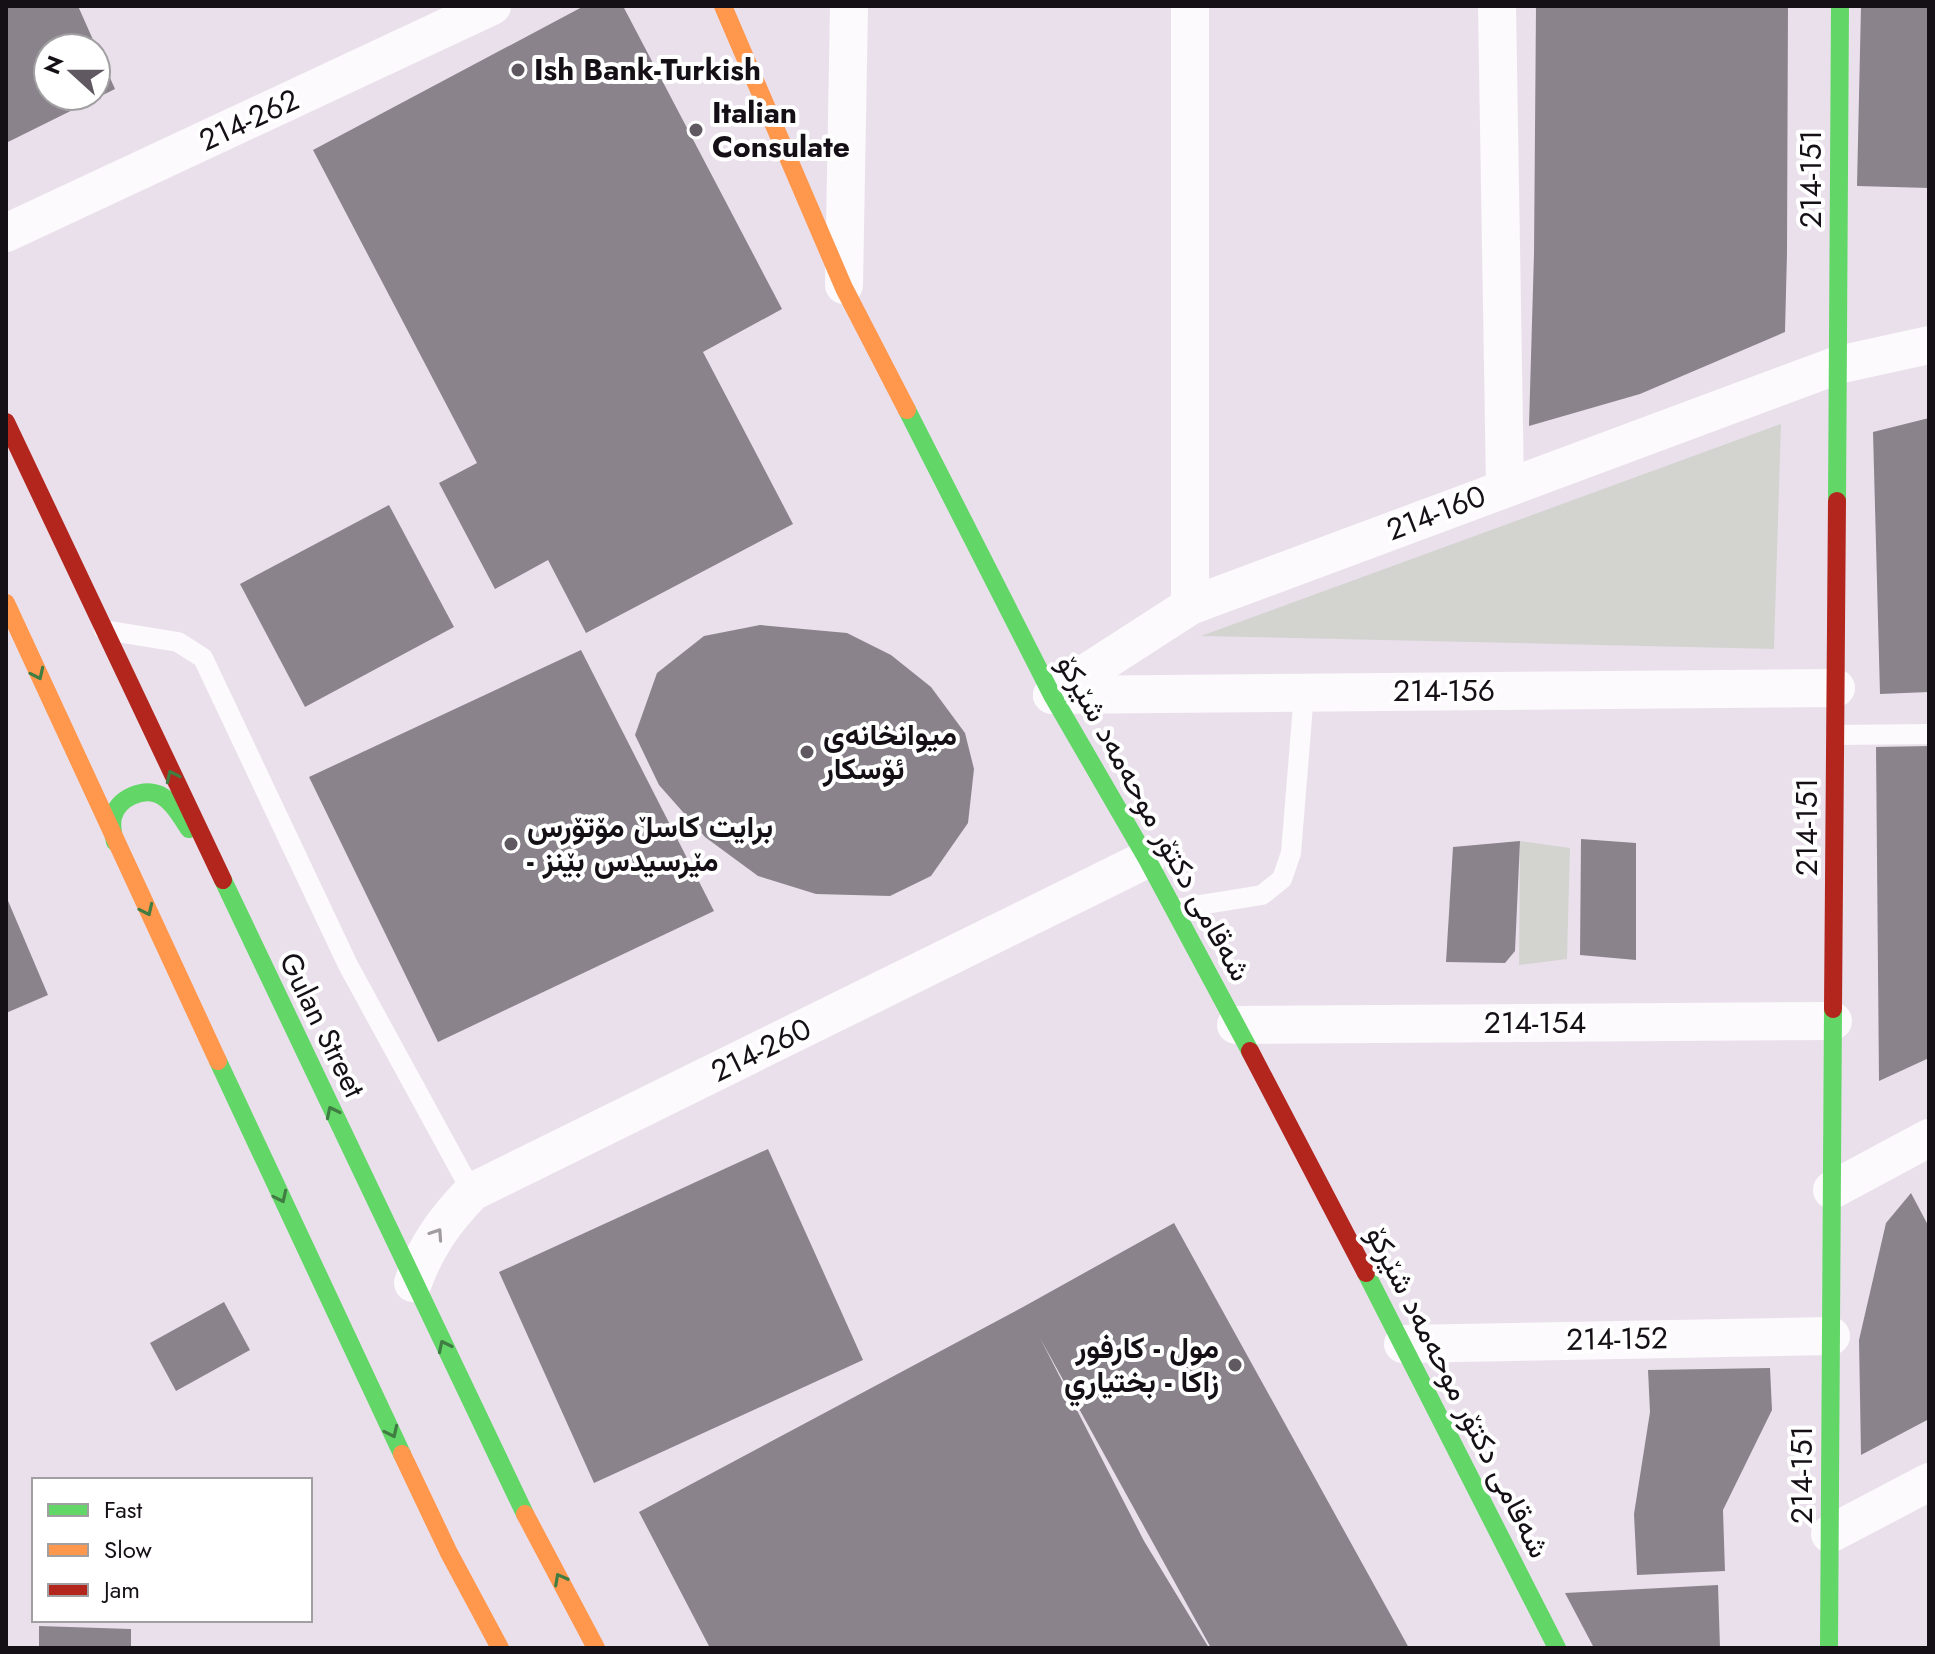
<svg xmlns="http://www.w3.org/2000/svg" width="1935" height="1654" font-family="Jost,Vazirmatn,sans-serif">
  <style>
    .green { fill: #d3d4d0 }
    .building { fill: #8a838c; fill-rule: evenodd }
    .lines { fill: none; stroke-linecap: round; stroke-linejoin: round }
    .lane { stroke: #fcfafc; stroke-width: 20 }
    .street { stroke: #fcfafc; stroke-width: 38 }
    .fast { stroke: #63d668; stroke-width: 18 }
    .slow { stroke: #ff974d; stroke-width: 18 }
    .jam { stroke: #b3261e; stroke-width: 18 }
    .oneway { stroke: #407d43 }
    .oneway2 { stroke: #a09ca0 }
    .poi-dot { fill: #605961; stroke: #fff; stroke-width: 3 }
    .labels { text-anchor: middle; stroke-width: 8; stroke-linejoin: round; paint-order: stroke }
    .poi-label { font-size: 30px; font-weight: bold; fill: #151016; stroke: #fff; text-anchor: start }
    .street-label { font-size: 30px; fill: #151016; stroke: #fff }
  </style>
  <rect width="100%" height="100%" fill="#eae0ec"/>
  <g class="green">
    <polygon points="1781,424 1774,649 1201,636"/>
    <polygon points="1520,841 1570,848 1567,959 1519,965"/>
  </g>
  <g class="building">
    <path d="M6 6H78L115 89 6 143ZM48 48H96V96H48Z"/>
    <polygon points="584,6 623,6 782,309 703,352 793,524 586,633 548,560 495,589 439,483 477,463 313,150"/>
    <polygon points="1536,6 1788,6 1787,253 1785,332 1640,394 1529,426 1534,253"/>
    <polygon points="1861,6 1929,6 1929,188 1857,186"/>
    <polygon points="1929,418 1929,692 1880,694 1873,432"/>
    <polygon points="389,505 454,627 305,707 240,584"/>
    <polygon points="760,625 847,633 891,655 931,687 965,733 974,769 968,823 931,876 890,896 816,894 758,876 705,837 659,785 635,735 657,673 704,636"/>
    <polygon points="581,650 714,911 438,1042 309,777"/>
    <polygon points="1929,746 1929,1058 1879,1081 1876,747"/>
    <polygon points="1581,839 1636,843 1636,960 1580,955"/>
    <polygon points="1520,841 1515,951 1505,963 1446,962 1453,847"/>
    <polygon points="6,896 48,995 6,1013"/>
    <polygon points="768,1149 863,1360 594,1483 499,1272"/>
    <polygon points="1911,1193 1929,1227 1929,1419 1861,1455 1859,1340 1886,1223"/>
    <polygon points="1174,1223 1409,1648 1211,1648 1040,1338 1144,1541 1209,1648 710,1648 639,1512 1023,1307"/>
    <polygon points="224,1302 250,1350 176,1391 150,1343"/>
    <polygon points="1770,1368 1772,1410 1723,1510 1725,1571 1637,1575 1634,1514 1650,1412 1648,1370"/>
    <polygon points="1718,1585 1720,1648 1594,1648 1565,1593"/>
    <polygon points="39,1626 131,1629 131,1648 39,1648"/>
  </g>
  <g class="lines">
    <g class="lane">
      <polyline points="104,630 178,642 203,658 348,965 472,1192"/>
      <polyline points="1836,735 1929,734"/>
      <polyline points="1175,909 1262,895 1282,879 1291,853 1304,693"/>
    </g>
    <g class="street">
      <polyline points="1497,6 1505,487"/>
      <polyline points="6,233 492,6"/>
      <polyline points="844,285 849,6"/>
      <polyline points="1190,606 1190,6"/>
      <polyline points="1052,695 1190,606 1838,365 1929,345"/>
      <polyline points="1052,695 1836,688"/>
      <polyline points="1236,1025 1833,1021"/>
      <polyline points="1832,1190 1929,1138"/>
      <path d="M413 1283C426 1246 445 1220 472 1192L1147 859"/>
      <polyline points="1403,1344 1831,1336"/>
      <polyline points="1830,1534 1929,1482"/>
    </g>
    <g class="fast">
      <polyline points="907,410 1052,695 1147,859 1250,1051"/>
      <polyline points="1837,501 1840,6"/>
      <path d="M115 842C113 834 111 825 113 817 118 798 143 787 160 795 173 802 181 817 189 829"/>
      <polyline points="223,880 525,1514"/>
      <polyline points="218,1061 402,1454"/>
      <polyline points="1366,1273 1557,1648"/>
      <polyline points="1829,1648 1833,1009"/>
    </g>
    <g class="slow">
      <polyline points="723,6 844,288 907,410"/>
      <polyline points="6,603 218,1061"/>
      <polyline points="402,1454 449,1553 500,1648"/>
      <polyline points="525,1514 596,1648"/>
    </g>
    <g class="jam">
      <polyline points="6,422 223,880"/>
      <polyline points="1833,1009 1837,501"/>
      <polyline points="1250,1051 1366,1273"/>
    </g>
  </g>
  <defs><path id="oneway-chevron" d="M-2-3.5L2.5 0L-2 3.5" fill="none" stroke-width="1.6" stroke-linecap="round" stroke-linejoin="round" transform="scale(2)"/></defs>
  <g class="oneway">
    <use href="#oneway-chevron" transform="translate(38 674) rotate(65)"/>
    <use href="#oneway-chevron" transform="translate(172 776) rotate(-115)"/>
    <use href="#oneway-chevron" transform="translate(147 910) rotate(65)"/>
    <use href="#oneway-chevron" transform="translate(332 1112) rotate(-116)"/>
    <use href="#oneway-chevron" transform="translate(281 1197) rotate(65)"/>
    <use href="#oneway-chevron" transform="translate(444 1346) rotate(-116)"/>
    <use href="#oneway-chevron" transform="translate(392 1432) rotate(65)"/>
    <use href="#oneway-chevron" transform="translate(560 1579) rotate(-118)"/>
  </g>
  <use class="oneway2" href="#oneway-chevron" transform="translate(437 1234) rotate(-56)"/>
  <g class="poi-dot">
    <circle cx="518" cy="70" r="8"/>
    <circle cx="696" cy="130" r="8"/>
    <circle cx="807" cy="752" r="8"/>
    <circle cx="511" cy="844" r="8"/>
    <circle cx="1235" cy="1365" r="8"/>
  </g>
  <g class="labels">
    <g class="poi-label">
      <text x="534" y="80">Ish Bank-Turkish</text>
      <text x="712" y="123">Italian<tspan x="712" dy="34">Consulate</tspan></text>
      <text x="823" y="745">میوانخانەی<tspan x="823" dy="34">ئۆسکار</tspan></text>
      <text x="527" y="837">برایت کاسڵ مۆتۆرس<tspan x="527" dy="34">- مێرسیدس بێنز</tspan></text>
      <text x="1219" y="1358" text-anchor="end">مول - كارفور<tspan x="1219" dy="34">زاكا - بختياري</tspan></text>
    </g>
    <g class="street-label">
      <text transform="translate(249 120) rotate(-25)" y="10">214-262</text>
      <text transform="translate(1811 179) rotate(-90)" y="10">214-151</text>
      <text transform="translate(1436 513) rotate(-21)" y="10">214-160</text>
      <text x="1444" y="701">214-156</text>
      <text transform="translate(1154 818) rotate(61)" y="10">شەقامی دکتۆر موحەمەد شێرکۆ</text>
      <text transform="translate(1807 827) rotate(-90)" y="10">214-151</text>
      <text x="1535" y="1033">214-154</text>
      <text transform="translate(322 1025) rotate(64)" y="10">Gulan Street</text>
      <text transform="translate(761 1050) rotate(-26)" y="10">214-260</text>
      <text transform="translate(1617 1339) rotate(-1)" y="10">214-152</text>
      <text transform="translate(1458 1392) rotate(63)" y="10">شەقامی دکتۆر موحەمەد شێرکۆ</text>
      <text transform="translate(1802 1475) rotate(-90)" y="10">214-151</text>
    </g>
  </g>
  <rect width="1935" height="1654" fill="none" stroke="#151016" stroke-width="16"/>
  <rect x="32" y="1478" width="280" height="144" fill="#ffffff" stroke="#a19fa2" stroke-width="2"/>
  <rect x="48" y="1504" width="40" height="12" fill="#63d668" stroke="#a19fa2" stroke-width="2"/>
  <text x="104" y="1518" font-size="24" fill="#151016">Fast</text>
  <rect x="48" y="1544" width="40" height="12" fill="#ff974d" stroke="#a19fa2" stroke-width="2"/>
  <text x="104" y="1558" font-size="24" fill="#151016">Slow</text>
  <rect x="48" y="1584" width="40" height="12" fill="#b3261e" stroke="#a19fa2" stroke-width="2"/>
  <text x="104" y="1598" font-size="24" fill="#151016">Jam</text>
  <g transform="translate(72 72) rotate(291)"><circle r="38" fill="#ffffff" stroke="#a19fa2" stroke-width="2"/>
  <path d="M0-6L14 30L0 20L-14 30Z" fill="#605961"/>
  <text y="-12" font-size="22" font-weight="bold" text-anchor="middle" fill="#151016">N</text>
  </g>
</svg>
